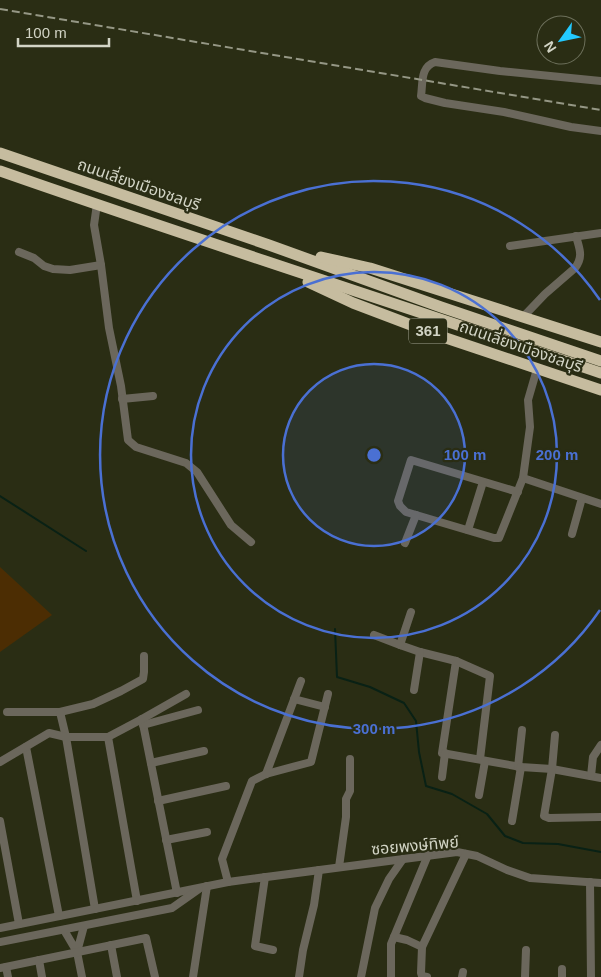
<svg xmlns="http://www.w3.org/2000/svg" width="601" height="977" font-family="Arial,'Noto Sans Thai',sans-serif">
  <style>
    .green { fill: #4c2d03 }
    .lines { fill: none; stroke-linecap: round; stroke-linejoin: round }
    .stream { stroke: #092115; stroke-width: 2 }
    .minor { stroke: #6b675c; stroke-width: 8 }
    .highway { stroke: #c6bc9f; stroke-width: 11 }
    .rail { stroke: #959785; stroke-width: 2; stroke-dasharray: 8 4; stroke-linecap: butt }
    .ring { fill: none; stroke: #4a70d3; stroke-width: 2.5 }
    .labels { text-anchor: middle; stroke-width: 4.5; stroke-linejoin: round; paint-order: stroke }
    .shield { fill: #2a2d14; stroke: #a0a290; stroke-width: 1 }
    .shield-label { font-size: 15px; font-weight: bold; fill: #d2d4c5 }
    .street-label { font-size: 16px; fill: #d2d4c5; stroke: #2a2d14 }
    .centre { fill: #4a70d3; stroke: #2a2d14; stroke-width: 2.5 }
    .ring-label { font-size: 15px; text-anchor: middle; font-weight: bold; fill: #4a70d3; stroke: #2a2d14; stroke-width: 4.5; stroke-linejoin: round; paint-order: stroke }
  </style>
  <rect width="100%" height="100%" fill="#2a2d14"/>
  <polygon class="green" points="0,567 52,615 0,652"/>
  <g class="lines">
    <g class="stream">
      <polyline points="0,496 86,551"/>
      <polyline points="335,629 337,677 370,687 404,703 416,721 419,752 426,786 452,794 487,814 505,836 523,843 558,844 601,852"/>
    </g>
    <g class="minor">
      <path d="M601 81 500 71 435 62C420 67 423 83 421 96L425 98 445 103 504 112 571 127 601 131"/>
      <polyline points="97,204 94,225 101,265 109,328 121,386 128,440 136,447 186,463 197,472 231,525 251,542"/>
      <polyline points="510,246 601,233"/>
      <polyline points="19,252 34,258 44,266 53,269 70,270 101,265"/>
      <path d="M523 317 545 294 575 268C584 256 579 248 576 236"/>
      <polyline points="122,399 153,396"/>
      <polyline points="523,478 601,504"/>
      <polyline points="518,492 411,460 398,501 400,506 406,512 494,538 499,538 523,478 530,427 528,400 537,369"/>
      <polyline points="468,530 483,482"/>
      <polyline points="572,534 582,498"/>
      <polyline points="405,543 416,515"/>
      <polyline points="411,612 400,645 420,652 456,661 442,753 521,767 552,769 601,778"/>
      <polyline points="374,635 400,645"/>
      <polyline points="456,661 490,676 480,759"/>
      <polyline points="414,690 420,652"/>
      <polyline points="294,699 325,707"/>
      <polyline points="7,712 60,712 93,704 121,691 143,679 144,672 144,656"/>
      <polyline points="60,712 66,737 95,909"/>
      <polyline points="142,719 177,893"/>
      <polyline points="143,725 198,710"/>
      <polyline points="555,735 552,769 544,816 549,818 601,817"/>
      <polyline points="108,737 137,901"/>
      <polyline points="26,747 59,916"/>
      <polyline points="0,762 49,733 66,737 108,737 142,719 186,694"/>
      <polyline points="151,763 204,751"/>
      <polyline points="518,767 522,730"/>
      <polyline points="266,774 301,681"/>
      <polyline points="591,776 593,757 601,745"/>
      <polyline points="442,777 445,753"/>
      <polyline points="479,795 485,761"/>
      <polyline points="158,801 226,786"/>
      <polyline points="0,821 19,924"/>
      <polyline points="512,821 521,767"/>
      <polyline points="166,840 207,832"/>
      <polyline points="339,867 346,817 346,799 350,791 350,759"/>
      <polyline points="265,877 255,946 273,950"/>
      <polyline points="228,882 222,859 252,781 266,774 311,762 328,694"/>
      <polyline points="590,882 591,977"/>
      <polyline points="0,928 228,882 457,852 477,856 507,870 530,878 601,883"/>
      <polyline points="64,930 77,952 84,926"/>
      <polyline points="394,937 407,940 422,947"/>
      <polyline points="0,942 172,908 199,889"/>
      <polyline points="111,945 117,977"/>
      <polyline points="77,952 82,977"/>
      <polyline points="39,960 42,977"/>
      <polyline points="6,967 8,977"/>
      <polyline points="0,968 146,938 155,977"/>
      <polyline points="193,977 207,886"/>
      <polyline points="299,977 303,950 314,905 319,870"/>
      <polyline points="361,977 375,908 389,879 403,859"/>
      <polyline points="391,977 391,944 428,855"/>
      <polyline points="427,977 422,976 421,973 422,947 466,854"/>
      <polyline points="462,977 463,972"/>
      <polyline points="525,977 526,950"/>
      <polyline points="562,977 562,969"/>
    </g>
    <g class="highway">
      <polyline points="0,153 269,245 441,307 601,361"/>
      <path d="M0 171C200 241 401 305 601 373"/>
      <polyline points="321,257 370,268 601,342"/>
      <polyline points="308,282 353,303 440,336 601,390"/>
    </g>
    <polyline class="rail" points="0,9 601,110"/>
  </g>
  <circle cx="374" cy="455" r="91" fill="#4a70d3" fill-opacity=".12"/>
  <g class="ring">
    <circle cx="374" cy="455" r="91"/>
    <circle cx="374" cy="455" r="183"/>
    <path d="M600 610A274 274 0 1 1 600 300"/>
  </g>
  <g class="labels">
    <rect class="shield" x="409" y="318.5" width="38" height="25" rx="4"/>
    <g class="shield-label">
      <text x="428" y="336">361</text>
    </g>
    <g class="street-label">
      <text transform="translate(139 184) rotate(19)" y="6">ถนนเลี่ยงเมืองชลบุรี</text>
      <text transform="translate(521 346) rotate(19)" y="6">ถนนเลี่ยงเมืองชลบุรี</text>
      <text transform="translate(415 845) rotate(-5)" y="6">ซอยพงษ์ทิพย์</text>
    </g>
  </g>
  <circle cx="374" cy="455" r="8" class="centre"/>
  <g class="ring-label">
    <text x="465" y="460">100 m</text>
    <text x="557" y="460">200 m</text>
    <text x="374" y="734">300 m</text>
  </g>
  <g transform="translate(561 40) rotate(237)"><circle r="24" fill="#2a2d14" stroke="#6d705b"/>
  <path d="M0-4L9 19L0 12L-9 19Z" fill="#23c9fe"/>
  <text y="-8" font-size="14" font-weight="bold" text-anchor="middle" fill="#d2d4c5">N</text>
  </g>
  <path d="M18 38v8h91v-8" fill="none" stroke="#d2d4c5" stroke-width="2.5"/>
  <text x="25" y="38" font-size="15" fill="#d2d4c5" stroke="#2a2d14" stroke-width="4" paint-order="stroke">100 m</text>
</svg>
